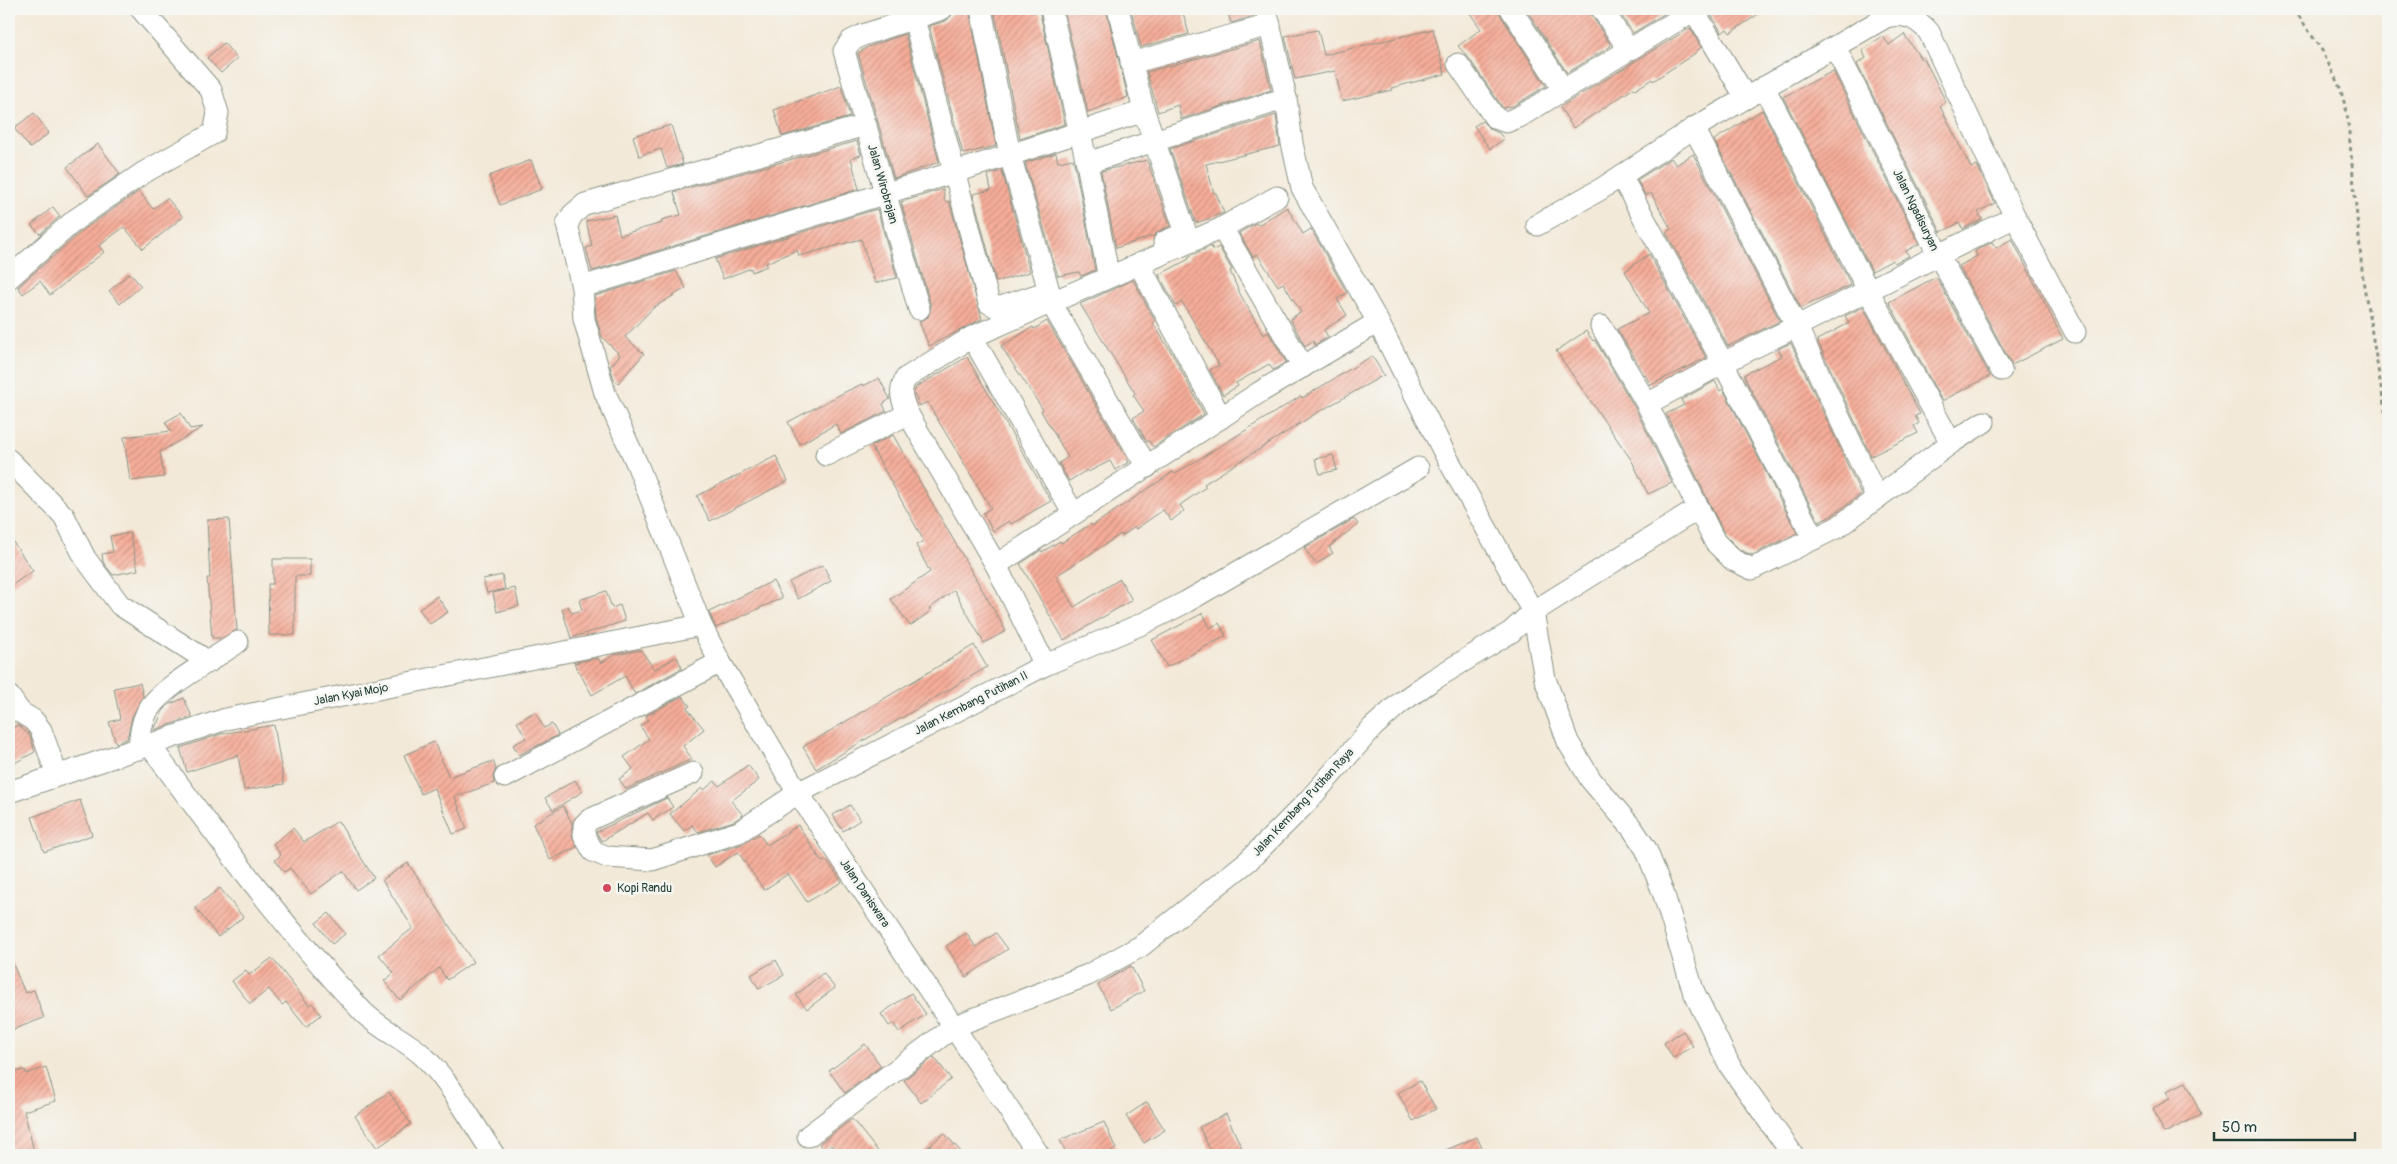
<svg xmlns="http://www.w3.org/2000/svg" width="2397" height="1164" font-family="Pangolin,sans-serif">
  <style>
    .building { fill: url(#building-hatch) }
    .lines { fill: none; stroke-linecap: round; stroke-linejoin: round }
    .minor-casing { stroke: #899386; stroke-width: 23 }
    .path { stroke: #899386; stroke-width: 3; stroke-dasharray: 4 4; stroke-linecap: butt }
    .minor { stroke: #fff; stroke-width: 21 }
    .poi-dot { fill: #d1495b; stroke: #f6f6f2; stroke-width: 2 }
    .labels { text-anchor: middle; stroke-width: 5; stroke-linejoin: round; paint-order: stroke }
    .street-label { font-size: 12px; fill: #1f3d34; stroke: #f6f6f2 }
    .poi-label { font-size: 12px; fill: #1f3d34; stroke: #f6f6f2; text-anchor: start }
  </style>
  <defs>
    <pattern id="building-hatch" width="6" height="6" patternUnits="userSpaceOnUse" patternTransform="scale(1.25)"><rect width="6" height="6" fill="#f7ad99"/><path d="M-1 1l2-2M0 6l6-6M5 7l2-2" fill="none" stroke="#c78e7e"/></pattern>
  </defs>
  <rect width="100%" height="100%" fill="#f6f6f2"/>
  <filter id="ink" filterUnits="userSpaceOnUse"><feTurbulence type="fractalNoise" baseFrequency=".02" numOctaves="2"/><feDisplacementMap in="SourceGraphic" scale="10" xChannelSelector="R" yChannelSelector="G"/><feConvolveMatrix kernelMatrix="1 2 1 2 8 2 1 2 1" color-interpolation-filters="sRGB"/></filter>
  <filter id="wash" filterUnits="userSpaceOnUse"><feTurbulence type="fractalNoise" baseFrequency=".0096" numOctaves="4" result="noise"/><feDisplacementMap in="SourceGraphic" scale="20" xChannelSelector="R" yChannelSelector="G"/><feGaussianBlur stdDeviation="1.12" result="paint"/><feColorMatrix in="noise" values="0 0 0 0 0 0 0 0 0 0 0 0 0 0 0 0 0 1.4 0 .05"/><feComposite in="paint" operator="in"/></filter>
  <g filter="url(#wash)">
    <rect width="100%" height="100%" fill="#f3e9d8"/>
    <g id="blocks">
      <g class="building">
        <polygon points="969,9 996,146 963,154 929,26 946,21 954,12"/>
        <polygon points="994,9 1039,9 1065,124 1020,139"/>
        <polygon points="1068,9 1106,9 1128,97 1088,112 1064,10"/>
        <polygon points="1131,9 1182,9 1189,34 1141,47"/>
        <polygon points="1227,9 1254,9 1255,16 1231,23"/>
        <polygon points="1467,9 1499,9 1501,16 1546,86 1513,106 1503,108 1468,57 1458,46 1481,29"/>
        <polygon points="1526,9 1590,9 1592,16 1611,46 1567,73"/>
        <polygon points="1617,9 1672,9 1633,33"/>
        <polygon points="1708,9 1766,9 1730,33 1727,29 1722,33"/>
        <polygon points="1690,28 1701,47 1694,54 1653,81 1652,79 1635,90 1634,88 1573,128 1560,107"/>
        <polygon points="1433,29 1445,74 1391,88 1392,90 1342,101 1335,71 1295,79 1285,36 1318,30 1324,55"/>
        <polygon points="905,34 939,162 894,178 858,53 868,47"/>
        <polygon points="1904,34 1921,59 1923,57 1931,72 1946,102 1940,106 1971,168 1977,165 1995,203 1978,212 1982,219 1963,229 1959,223 1941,232 1857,64 1866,58 1862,50 1883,36 1889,45"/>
        <polygon points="1260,41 1271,90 1181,119 1178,105 1158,112 1147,72"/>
        <polygon points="224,43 237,59 221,73 207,58"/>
        <polygon points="1833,71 1919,244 1906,251 1909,256 1894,263 1893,260 1872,271 1783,97"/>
        <polygon points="841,86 850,117 782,136 774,110"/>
        <polygon points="1762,110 1851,285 1801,308 1714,140"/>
        <polygon points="34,113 49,133 30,148 14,128"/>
        <polygon points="1276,115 1280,146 1206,164 1214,193 1216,193 1224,213 1196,223 1170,149"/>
        <polygon points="1482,121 1490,129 1499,133 1504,139 1490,149 1474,126"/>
        <polygon points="671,125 683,164 667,168 661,149 639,156 633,136"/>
        <polygon points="857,141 861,155 851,158 859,189 592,271 586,248 592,246 586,221 615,215 620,235 662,223 661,220 681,215 674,192"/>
        <polygon points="98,144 120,174 88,196 67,167"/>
        <polygon points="1056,153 1058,162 1073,159 1075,166 1095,270 1081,276 1079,272 1058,276 1025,163"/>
        <polygon points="1693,154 1780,321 1728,346 1666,232 1671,229 1651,193 1646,196 1637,180 1671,158 1676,165"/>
        <polygon points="531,160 542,189 500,205 489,176"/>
        <polygon points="1147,160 1170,226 1159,231 1153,236 1116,248 1101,171"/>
        <polygon points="1002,171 1030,272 996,282 973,194 991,190 988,175"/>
        <polygon points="943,189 945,202 949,201 982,319 929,346 919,321 928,317 931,306 901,202"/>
        <polygon points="139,191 153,209 167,198 183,217 143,249 124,227 99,246 104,252 50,295 40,281 23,294 18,287 83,230"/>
        <polygon points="53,207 60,216 40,234 31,225"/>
        <polygon points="1287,207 1303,234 1311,229 1347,293 1337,299 1347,315 1324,330 1328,337 1315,345 1313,341 1305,346 1290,319 1301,312 1283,283 1278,286 1257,254 1253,257 1239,233 1256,223 1258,225"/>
        <polygon points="877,209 897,278 875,283 861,239 799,256 797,250 766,263 767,266 752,272 751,268 723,279 715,259"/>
        <polygon points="2012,239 2063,339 2012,365 1959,266 1977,256 1975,251 1992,242 1996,248"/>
        <polygon points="1211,246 1213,250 1219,247 1232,270 1230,271 1239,292 1256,322 1263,335 1268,332 1286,362 1273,370 1269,364 1236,383 1238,386 1223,395 1210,370 1219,365 1182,302 1176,306 1159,275 1189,259 1188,257"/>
        <polygon points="1649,254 1706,358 1651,385 1617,329 1649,313 1625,271"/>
        <polygon points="676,271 686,288 653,308 625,337 644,354 618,383 614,379 610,366 620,355 602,337 596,317 595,296"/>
        <polygon points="130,273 141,286 120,304 109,291"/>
        <polygon points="1936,277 1990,376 1942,401 1889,302"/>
        <polygon points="1133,280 1155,321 1153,323 1173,355 1204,414 1153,447 1149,441 1147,442 1133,418 1144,411 1133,395 1135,393 1080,304"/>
        <polygon points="1863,307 1920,414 1915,416 1919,423 1914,426 1918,433 1871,456 1817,340 1849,323 1845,316"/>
        <polygon points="1047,321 1129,462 1115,470 1110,461 1088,472 1087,470 1069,481 1059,463 1068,457 1041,411 1043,410 1001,346 1033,327 1034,329"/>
        <polygon points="1586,331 1593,341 1595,340 1636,410 1672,483 1648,494 1632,461 1556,351"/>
        <polygon points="1791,343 1861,494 1831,516 1819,522 1745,378 1745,374 1782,356 1778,349"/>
        <polygon points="1372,356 1384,375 1315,414 1204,484 1206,487 1180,505 1184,511 1171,521 1163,510 1136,529 1135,527 1122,536 1121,534 1056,576 1074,607 1120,579 1132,600 1064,640 1020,564 1041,550 1042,552 1060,541 1061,543 1091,524 1092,526 1173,472 1175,474 1301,396 1302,398"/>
        <polygon points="967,357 1051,501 1011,524 1009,521 993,531 983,513 991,508 927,402 920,406 914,394 916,387"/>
        <polygon points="879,378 890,399 883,404 886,411 841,434 836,424 800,444 788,422 847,391 862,384 863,386"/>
        <polygon points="1715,381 1720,391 1723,389 1797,533 1752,555 1740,550 1725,535 1666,414 1684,405 1681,400"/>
        <polygon points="181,413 190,429 203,427 160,452 164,477 130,481 124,437 171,431 165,422"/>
        <polygon points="893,435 1006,631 984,643 954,590 929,609 931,611 910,626 891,599 930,572 916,545 924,541 871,446"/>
        <polygon points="1333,455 1337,470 1320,474 1315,459"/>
        <polygon points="776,456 788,481 710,521 697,496"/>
        <polygon points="229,519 237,630 222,638 212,638 207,578 210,578 207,520"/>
        <polygon points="1354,519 1358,524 1329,547 1333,553 1316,564 1304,548"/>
        <polygon points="130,533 138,570 113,575 103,562 102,554 113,552 110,536"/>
        <polygon points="9,536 33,571 9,587"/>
        <polygon points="273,559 310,559 310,576 295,576 295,635 269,635 268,584 273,584"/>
        <polygon points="823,565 831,581 798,599 789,582"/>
        <polygon points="502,575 505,589 487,593 483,579"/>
        <polygon points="773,581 782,598 716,628 709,612"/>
        <polygon points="515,588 519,606 497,612 493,593"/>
        <polygon points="606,591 612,608 620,605 625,621 571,638 562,609 568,606 572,613 582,610 579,600"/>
        <polygon points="437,596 448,612 430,624 419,609"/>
        <polygon points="1203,613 1210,628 1219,623 1226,636 1167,667 1152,640"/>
        <polygon points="974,645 987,667 816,769 803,747"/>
        <polygon points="641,650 654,669 677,657 682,668 635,694 625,676 592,695 574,663 598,658 601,663 614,655"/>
        <polygon points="140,683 143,696 132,717 127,739 116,743 109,722 120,719 114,688"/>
        <polygon points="682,696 690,706 687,708 704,729 683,746 692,759 626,789 619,779 633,769 624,757 649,739 640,726 648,720 646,716"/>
        <polygon points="184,698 192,717 154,730 163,711 170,704"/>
        <polygon points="535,712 544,728 552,724 558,735 519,755 513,745 526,738 517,722"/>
        <polygon points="18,725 30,736 35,752 9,766 9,730"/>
        <polygon points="274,725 284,784 244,790 238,755 187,772 180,748 221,734"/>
        <polygon points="434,742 449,777 493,761 496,769 493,776 494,783 455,797 467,829 453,834 434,788 421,794 404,755"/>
        <polygon points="748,765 759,780 731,801 743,815 734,821 698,832 692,825 684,831 670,814 702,788 704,790 715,781 719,786"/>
        <polygon points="575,780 582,792 553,810 545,798"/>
        <polygon points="667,798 673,807 653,820 648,813 602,841 596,832"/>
        <polygon points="80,800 92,835 44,852 32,817"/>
        <polygon points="850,805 860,820 843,831 833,815"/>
        <polygon points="563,806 572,823 572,835 577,847 550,860 533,824"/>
        <polygon points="338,821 374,878 356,890 343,871 311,894 290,868 284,872 275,860 281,855 273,844 293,828 304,842"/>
        <polygon points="798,825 822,862 826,860 842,882 807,902 788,874 764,890 738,852 715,867 707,855 743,844 759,834 767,845"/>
        <polygon points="408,863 473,962 447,980 439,968 400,1000 384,981 394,973 379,955 413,928 382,880"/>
        <polygon points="220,888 243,917 218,937 195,907"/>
        <polygon points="329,913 345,934 332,944 316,923"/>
        <polygon points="966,933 976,947 996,933 1008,949 966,977 946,946"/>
        <polygon points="9,955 25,993 34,990 44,1018 9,1031"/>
        <polygon points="272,958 309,1005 312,1003 321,1015 306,1027 286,1002 282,1005 269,989 250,1004 232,981 246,970 249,975"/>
        <polygon points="776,960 784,975 759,989 751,975"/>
        <polygon points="1131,966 1144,991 1111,1009 1098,985"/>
        <polygon points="823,973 835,988 807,1009 796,995"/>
        <polygon points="911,993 926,1014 899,1032 893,1023 889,1026 881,1014"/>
        <polygon points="1683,1031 1693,1046 1673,1058 1664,1043"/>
        <polygon points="865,1044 881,1066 845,1093 829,1071"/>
        <polygon points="934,1057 951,1079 921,1103 904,1080"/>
        <polygon points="46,1067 56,1101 24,1111 35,1155 9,1155 9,1072 25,1070 26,1074"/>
        <polygon points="1420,1081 1436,1109 1413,1121 1398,1093"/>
        <polygon points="2186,1082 2201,1115 2164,1133 2153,1108 2170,1099 2167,1091"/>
        <polygon points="389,1092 411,1124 377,1148 355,1116"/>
        <polygon points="1147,1102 1165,1130 1144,1143 1126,1116"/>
        <polygon points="1226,1114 1245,1155 1213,1155 1199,1127"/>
        <polygon points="852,1119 881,1155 839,1155 831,1145 824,1151 819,1144"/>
        <polygon points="1104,1122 1116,1149 1102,1155 1067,1155 1060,1140"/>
        <polygon points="944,1133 964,1155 920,1155"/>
        <polygon points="1477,1137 1485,1155 1434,1155"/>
      </g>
    </g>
  </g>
  <g filter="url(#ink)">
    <use href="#blocks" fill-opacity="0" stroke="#899386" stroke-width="1"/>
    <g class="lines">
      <g class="minor-casing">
        <g id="minor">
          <polyline points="981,9 1010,155 1049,291"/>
          <polyline points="1051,9 1087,163 1107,268"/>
          <polyline points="1118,9 1144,111 1186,233 1164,242"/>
          <polyline points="1266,9 1286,98 1292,143 1302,188 1378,322 1445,454 1533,612 1699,508"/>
          <polyline points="1511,9 1563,89"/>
          <polyline points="1602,9 1629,50"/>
          <polyline points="1693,9 1746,98"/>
          <polyline points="914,19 989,303 998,308 1046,292"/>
          <polyline points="1835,47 1939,256 2001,370"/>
          <polyline points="1131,63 1270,25"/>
          <polyline points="1458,64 1495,118 1506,122 1519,117 1696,9"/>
          <polyline points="1764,87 1869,292 1951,443"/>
          <polyline points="866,125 585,204 573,214 567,224 582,287 584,319 605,393 637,464 701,625 720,662 798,793 1039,1155"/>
          <polyline points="1694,128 1797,327 1877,498"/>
          <polyline points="1087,163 1286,98"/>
          <polyline points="1621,176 1723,363 1814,539"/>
          <polyline points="2015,217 2075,332"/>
          <path d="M1537 225 1601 189 1694 128 1886 17C1904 13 1916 17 1929 32L2015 217 1723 363 1647 404 1715 542 1733 560 1752 569 1838 527 1951 443 1984 422"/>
          <polyline points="1222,228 1303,367"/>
          <polyline points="1139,264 1221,418"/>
          <polyline points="9,278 75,220 143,173 214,133 218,113 211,90 141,9"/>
          <polyline points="582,287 1010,155 1144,111"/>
          <polyline points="1051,303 1147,467"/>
          <polyline points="919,309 844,51 851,41 863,35 942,9"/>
          <polyline points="1601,326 1647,404"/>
          <polyline points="972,337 1073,513"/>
          <polyline points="826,455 908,414"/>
          <polyline points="9,460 64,516 85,558 120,605 209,662"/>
          <polyline points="996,565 1260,392 1378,322"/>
          <polyline points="1533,612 1545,679 1568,742 1591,780 1632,828 1646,849 1664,895 1693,990 1730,1066 1793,1155"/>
          <polyline points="1045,665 1142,624 1186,602 1418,468"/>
          <polyline points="9,696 20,712 33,720 41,730 57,775"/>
          <path d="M149 744C216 836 285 929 363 1012 380 1029 404 1039 421 1054 448 1078 474 1125 494 1155"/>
          <path d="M139 749C140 735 141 724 147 712 160 687 215 659 238 642"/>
          <path d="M693 773 589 820 584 825V835L593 851 607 857 652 860 739 832 798 793 1045 665 996 565 908 414C902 400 898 391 906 378L972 337 1222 228 1277 197"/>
          <polyline points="505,777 720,662"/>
          <polyline points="9,792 226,719 701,625"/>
          <polyline points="808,1136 955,1026 1088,975 1141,946 1248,861 1307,802 1373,727 1400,703 1431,681 1511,632 1533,612"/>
        </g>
      </g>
      <polyline class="path" points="2294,9 2323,52 2340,88 2347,112 2363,280 2388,428"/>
      <use href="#minor" class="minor"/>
    </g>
  </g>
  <circle class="poi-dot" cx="607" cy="888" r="5"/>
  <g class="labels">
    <g class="street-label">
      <text transform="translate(883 184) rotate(74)" y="4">Jalan Wirobrajan</text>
      <text transform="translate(1916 210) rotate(64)" y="4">Jalan Ngadisuryan</text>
      <text transform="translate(351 694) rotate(-11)" y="4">Jalan Kyai Mojo</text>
      <text transform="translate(971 703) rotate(-27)" y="4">Jalan Kembang Putihan II</text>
      <text transform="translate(1303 802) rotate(-47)" y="4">Jalan Kembang Putihan Raya</text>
      <text transform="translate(865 893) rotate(56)" y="4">Jalan Daniswara</text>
    </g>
    <g class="poi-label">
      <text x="617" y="892">Kopi Randu</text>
    </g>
  </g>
  <rect width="2397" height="1164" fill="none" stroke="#f6f6f2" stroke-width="30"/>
  <path d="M2214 1132v8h141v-8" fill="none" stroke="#1f3d34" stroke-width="2.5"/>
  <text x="2222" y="1132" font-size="15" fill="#1f3d34" stroke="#f6f6f2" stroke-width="4" paint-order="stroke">50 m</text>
</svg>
